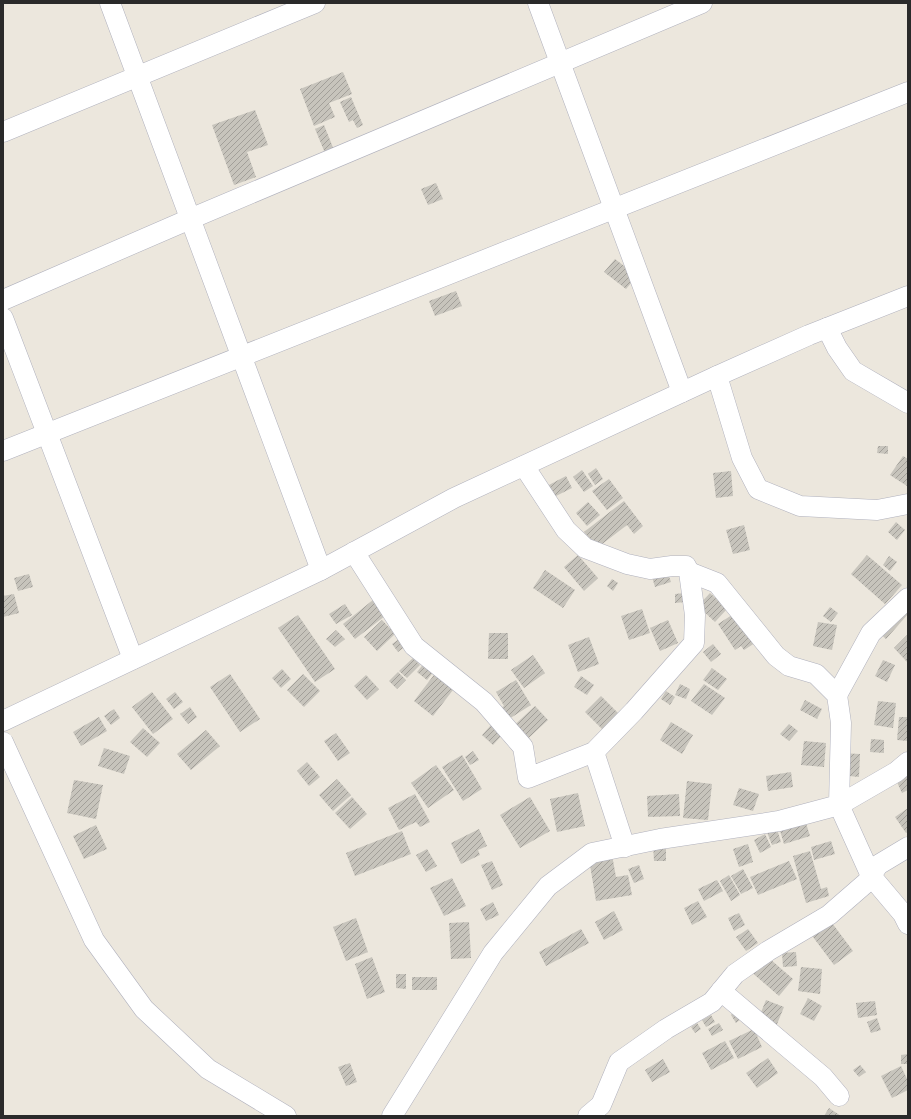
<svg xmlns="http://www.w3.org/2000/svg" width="911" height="1119" font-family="Karla,sans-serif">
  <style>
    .building { fill: url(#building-hatch) }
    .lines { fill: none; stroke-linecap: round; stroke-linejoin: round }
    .minor-casing { stroke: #b0b1bd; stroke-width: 21 }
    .minor { stroke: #fff; stroke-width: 20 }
  </style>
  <defs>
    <pattern id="building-hatch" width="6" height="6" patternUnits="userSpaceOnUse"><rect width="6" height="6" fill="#c7c4bc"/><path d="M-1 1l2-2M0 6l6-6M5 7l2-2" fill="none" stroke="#a29f99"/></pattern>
  </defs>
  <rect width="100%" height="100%" fill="#ece7dd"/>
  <g class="building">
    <polygon points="343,72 352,94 329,103 335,117 314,126 300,89"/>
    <polygon points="351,97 363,125 357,128 353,120 349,122 340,102"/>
    <polygon points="255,110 268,145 247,152 256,177 234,185 212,125"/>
    <polygon points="324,125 334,150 325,153 315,129"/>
    <polygon points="436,183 443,199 428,205 421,189"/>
    <polygon points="615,259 637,276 626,289 604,272"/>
    <polygon points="456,291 462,306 435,316 429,301"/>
    <polygon points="878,446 888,446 888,454 877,453"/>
    <polygon points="903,456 908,459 907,486 890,475"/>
    <polygon points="596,468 603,479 595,485 588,474"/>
    <polygon points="582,470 593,486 584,492 573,477"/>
    <polygon points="731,471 733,496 716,498 713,473"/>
    <polygon points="566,476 572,488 552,498 547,486"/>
    <polygon points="609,479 623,498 607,510 592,491"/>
    <polygon points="624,501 643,526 634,534 627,525 597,548 584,532"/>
    <polygon points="588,502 600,515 587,526 576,513"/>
    <polygon points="896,522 905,530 897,540 888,532"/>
    <polygon points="744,525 750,550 733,554 726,530"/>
    <polygon points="578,555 598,578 584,591 564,567"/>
    <polygon points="867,555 902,585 885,604 851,574"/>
    <polygon points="889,556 897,562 890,571 883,565"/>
    <polygon points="665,565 671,582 655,587 650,570"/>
    <polygon points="545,570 575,590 563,608 533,588"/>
    <polygon points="29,574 33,587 18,591 14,578"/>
    <polygon points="612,579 618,583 613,591 607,586"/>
    <polygon points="685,593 685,602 675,603 675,594"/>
    <polygon points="710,593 727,609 715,622 698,606"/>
    <polygon points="14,594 19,613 3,617 3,596"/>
    <polygon points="373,600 385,616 355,639 343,624"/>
    <polygon points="345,604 352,615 336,624 329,614"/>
    <polygon points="897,605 908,614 886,639 875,629"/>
    <polygon points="830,607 838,613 831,622 823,616"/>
    <polygon points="642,609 650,633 629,640 621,616"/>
    <polygon points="735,613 755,643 744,650 741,646 735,650 718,624"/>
    <polygon points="298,615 335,669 315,682 278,628"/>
    <polygon points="382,620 395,634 377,651 364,637"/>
    <polygon points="668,620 678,643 660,651 650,628"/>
    <polygon points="818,622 837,625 832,650 813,646"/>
    <polygon points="336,630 345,639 335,647 326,639"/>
    <polygon points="489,633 508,633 508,659 488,659"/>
    <polygon points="908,634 908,663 894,648"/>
    <polygon points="402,637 407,645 398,652 392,644"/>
    <polygon points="589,637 599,664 578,672 568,645"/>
    <polygon points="713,644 721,654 711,662 703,652"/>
    <polygon points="533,655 545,673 524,688 511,670"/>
    <polygon points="413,658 420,665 407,678 399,671"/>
    <polygon points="883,660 895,665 887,682 875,676"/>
    <polygon points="425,662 435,670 427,680 417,672"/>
    <polygon points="712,668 727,679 718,690 703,680"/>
    <polygon points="282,669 291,679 281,688 272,678"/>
    <polygon points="437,671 456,686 433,716 414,701"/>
    <polygon points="398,672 406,680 397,689 389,681"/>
    <polygon points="230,674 260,719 240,732 210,687"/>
    <polygon points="303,674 320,691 304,707 287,690"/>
    <polygon points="366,675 379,689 367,700 354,686"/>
    <polygon points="581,676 594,685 587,695 574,687"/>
    <polygon points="516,680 531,705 501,724 494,712 504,706 496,692"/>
    <polygon points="680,684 690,689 686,699 675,695"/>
    <polygon points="704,684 725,698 712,715 691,701"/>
    <polygon points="666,691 675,697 670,705 661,699"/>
    <polygon points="152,692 173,719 153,734 132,707"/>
    <polygon points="175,692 183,702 174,709 166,699"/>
    <polygon points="601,696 619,714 603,730 585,712"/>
    <polygon points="805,700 822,709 817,719 800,710"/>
    <polygon points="878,701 896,703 893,728 874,725"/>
    <polygon points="535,706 548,720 520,746 507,732"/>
    <polygon points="190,707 197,717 188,724 180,714"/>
    <polygon points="114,709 120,718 111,725 104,716"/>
    <polygon points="99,717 107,731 81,746 73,732"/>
    <polygon points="899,717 908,717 908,741 897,740"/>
    <polygon points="671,722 693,735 682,754 660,740"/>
    <polygon points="492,724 503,734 493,745 482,735"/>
    <polygon points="789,724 798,731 789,741 780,734"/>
    <polygon points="143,728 160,743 147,757 130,742"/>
    <polygon points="206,730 220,746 191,770 177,754"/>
    <polygon points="336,733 350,753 338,761 324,741"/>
    <polygon points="871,739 884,740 884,753 870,752"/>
    <polygon points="804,741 826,743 824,767 801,765"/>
    <polygon points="104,748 130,756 124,774 98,766"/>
    <polygon points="473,751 479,760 470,765 465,757"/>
    <polygon points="840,753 860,754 859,777 839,775"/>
    <polygon points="462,755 482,789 463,801 442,767"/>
    <polygon points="307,762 320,777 309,786 297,771"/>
    <polygon points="436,765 454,790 428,808 411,783"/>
    <polygon points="791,772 793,787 768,791 766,776"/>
    <polygon points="907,775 908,790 902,793 896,780"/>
    <polygon points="337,779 351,795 333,811 319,795"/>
    <polygon points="74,780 103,785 96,819 67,813"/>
    <polygon points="687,781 712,784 708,820 683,818"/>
    <polygon points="739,788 759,794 753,811 733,805"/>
    <polygon points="578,793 585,826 557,832 550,799"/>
    <polygon points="415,794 430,822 420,827 416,822 399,830 388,808"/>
    <polygon points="679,794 680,816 648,817 647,796"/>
    <polygon points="352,797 367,814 350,829 335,813"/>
    <polygon points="530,797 550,831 520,848 500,815"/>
    <polygon points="908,808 908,832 906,833 895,817"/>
    <polygon points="804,817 810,836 784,844 778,824"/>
    <polygon points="775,823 781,842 772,845 765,827"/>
    <polygon points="96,825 107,849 84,859 73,836"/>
    <polygon points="479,829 487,846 478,850 480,855 461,864 451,843"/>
    <polygon points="402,831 411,854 355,876 346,853"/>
    <polygon points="765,834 771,847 760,853 754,840"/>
    <polygon points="831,841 835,854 814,860 811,847"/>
    <polygon points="653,844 666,844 666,861 654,861"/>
    <polygon points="748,844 753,862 739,867 733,849"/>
    <polygon points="427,849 437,866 426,872 416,855"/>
    <polygon points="810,851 821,889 827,887 829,896 806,903 793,856"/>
    <polygon points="612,855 616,877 628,875 632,895 596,901 589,859"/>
    <polygon points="492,861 503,885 492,890 481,865"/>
    <polygon points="789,861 797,879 758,895 750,877"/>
    <polygon points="639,865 644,879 634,883 628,869"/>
    <polygon points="743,869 753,888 741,894 731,876"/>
    <polygon points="729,875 740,895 731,901 720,881"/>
    <polygon points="452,878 466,906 444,916 430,888"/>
    <polygon points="717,880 723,891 704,901 698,889"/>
    <polygon points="698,901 707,917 692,925 684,908"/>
    <polygon points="493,902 499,915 486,921 480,909"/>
    <polygon points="614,911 623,930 604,940 595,922"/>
    <polygon points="739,913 745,925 734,931 728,918"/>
    <polygon points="356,918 368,952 346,961 333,927"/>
    <polygon points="829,919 853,951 834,965 810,933"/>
    <polygon points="469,922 471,958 451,959 449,923"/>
    <polygon points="581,929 589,943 546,966 539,952"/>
    <polygon points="748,929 758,943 746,951 736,937"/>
    <polygon points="796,952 797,966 783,967 782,953"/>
    <polygon points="763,953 793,979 779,996 749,970"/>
    <polygon points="372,957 385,992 367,999 355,964"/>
    <polygon points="801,967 822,969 820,994 798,991"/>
    <polygon points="396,974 406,974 406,989 396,988"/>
    <rect x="412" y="977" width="25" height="13"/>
    <polygon points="808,998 822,1006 814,1021 800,1014"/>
    <polygon points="766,1000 784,1007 775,1029 757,1022"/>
    <polygon points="875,1001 877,1015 858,1018 856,1003"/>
    <polygon points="737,1011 742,1018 736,1023 731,1015"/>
    <polygon points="711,1015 715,1022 706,1027 702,1020"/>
    <polygon points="877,1018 881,1030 871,1033 867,1022"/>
    <polygon points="697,1023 701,1029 695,1033 691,1027"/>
    <polygon points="719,1023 723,1030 712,1036 708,1029"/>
    <polygon points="754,1029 762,1047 738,1059 729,1041"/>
    <polygon points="725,1041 734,1058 711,1070 702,1053"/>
    <polygon points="908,1054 908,1064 901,1064 901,1055"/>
    <polygon points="768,1058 778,1073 757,1088 746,1073"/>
    <polygon points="663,1059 670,1072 652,1082 645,1070"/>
    <polygon points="350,1063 357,1082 346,1086 338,1067"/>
    <polygon points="860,1065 866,1072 859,1077 853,1070"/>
    <polygon points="901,1066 908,1081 908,1090 892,1098 881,1076"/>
    <polygon points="829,1108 841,1116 824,1116"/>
  </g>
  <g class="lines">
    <g class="minor-casing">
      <g id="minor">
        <polyline points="110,3 321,570"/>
        <polyline points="538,3 682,392"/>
        <polyline points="3,132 315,3"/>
        <polyline points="3,300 190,219 702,3"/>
        <polyline points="3,318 133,659"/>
        <polyline points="827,328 837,348 853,371 908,403"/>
        <polyline points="717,376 742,458 758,489 800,506 877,510 908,504"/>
        <polyline points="3,451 908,92"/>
        <polyline points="354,552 414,646 484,702 523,747 528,778 594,752 634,711 694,643 695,615 689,572 686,566 672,566 650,569 627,564 585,548 566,530 524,466"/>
        <polyline points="837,695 871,633 908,598"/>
        <polyline points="3,721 321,570 454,498 717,376 809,335 908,296"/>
        <polyline points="3,742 94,940 144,1009 208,1069 286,1116"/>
        <polyline points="594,752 625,847"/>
        <polyline points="908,762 896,772 839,805 871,876 903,914 908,924"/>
        <polyline points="721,991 823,1077 839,1096"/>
        <polyline points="392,1116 493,953 548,886 592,853 660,839 779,821 839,805 841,723 837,695 816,674 789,666 776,656 717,583 689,572"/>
        <polyline points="588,1116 601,1105 619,1062 666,1029 712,1002 735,974 768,951 829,915 867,882 878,865 908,847"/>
      </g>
    </g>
    <use href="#minor" class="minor"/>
  </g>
  <rect width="911" height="1119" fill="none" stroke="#2a2a2a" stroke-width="8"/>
</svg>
